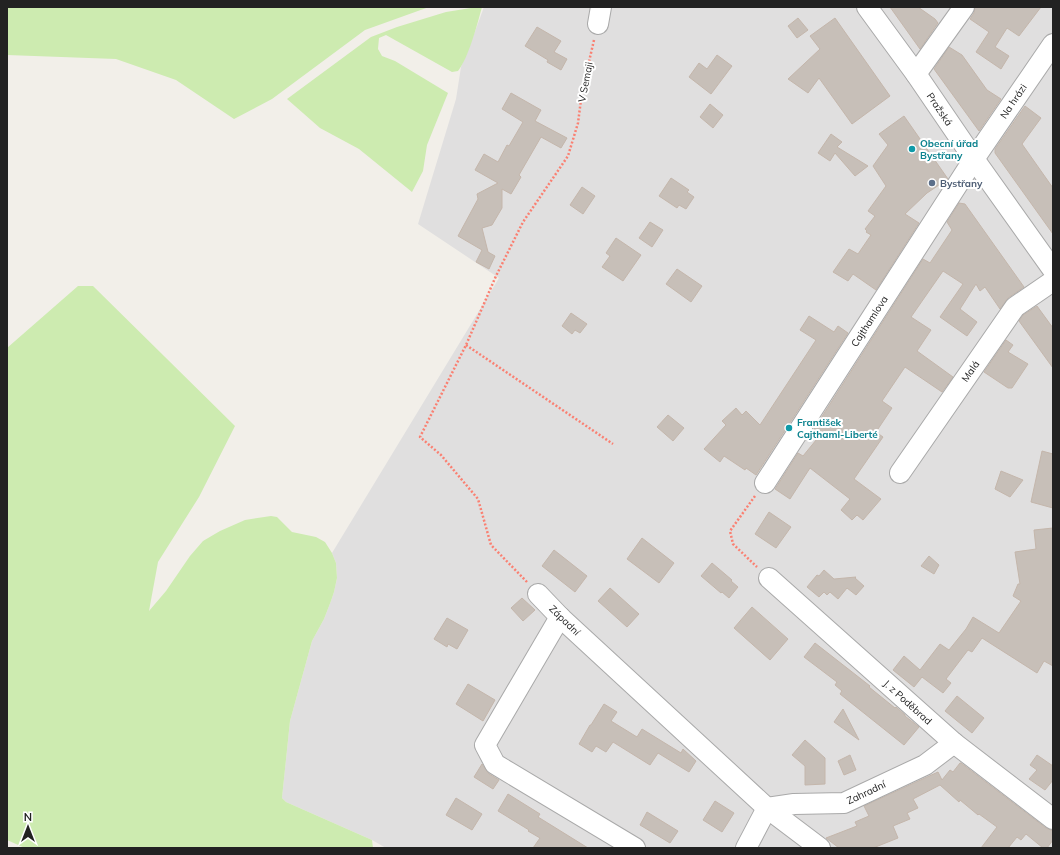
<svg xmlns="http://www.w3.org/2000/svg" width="1060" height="855" font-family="Mulish,sans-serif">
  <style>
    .residential { fill: #e0dfdf }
    .grass { fill: #cdebb0 }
    .building { fill: #c7bfb8; stroke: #c4b6ab }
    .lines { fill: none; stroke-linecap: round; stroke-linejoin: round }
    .minor-casing { stroke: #a9a9a9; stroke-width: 22 }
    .path { stroke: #fa8072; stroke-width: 2.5; stroke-dasharray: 2 2; stroke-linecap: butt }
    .minor { stroke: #fff; stroke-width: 20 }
    .culture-dot { fill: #0f9aa8; stroke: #fff; stroke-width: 1.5 }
    .service-dot { fill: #5c6f8a; stroke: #fff; stroke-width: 1.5 }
    .labels { text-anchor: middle; stroke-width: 4; stroke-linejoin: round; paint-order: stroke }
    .street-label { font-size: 10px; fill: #222; stroke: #fff }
    .culture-label { font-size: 10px; font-weight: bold; fill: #0d838f; stroke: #fff; text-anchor: start }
    .service-label { font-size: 10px; font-weight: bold; fill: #4e5e75; stroke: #fff; text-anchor: start }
  </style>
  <rect width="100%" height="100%" fill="#f2efe9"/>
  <polygon class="residential" points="484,7 1053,7 1053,848 386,848 372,840 286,802 282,798 290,721 312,641 324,619 331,601 334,592 337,578 336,563 332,553 499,278 418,224 456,99 461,67 470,45"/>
  <g class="grass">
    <polygon points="7,7 429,7 365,30 272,99 234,119 176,80 116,59 7,55"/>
    <path d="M477 7H482C477 25 469 57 458 71L452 72 386 35 379 38 378 49 382 56 395 61 448 93 427 145 423 171 412 192 359 149 320 128 287 99 371 37 397 27 446 12Z"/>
    <polygon points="78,286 93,286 235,426 199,497 158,562 149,611 166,591 190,556 203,541 220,531 245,520 271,516 277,517 292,532 316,537 325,542 332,553 336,563 337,578 334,592 331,601 324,619 312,641 290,721 282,798 286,802 372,840 373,848 25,848 7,840 7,348"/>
  </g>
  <g class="building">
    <polygon points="890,7 918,7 935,19 938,23 920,49"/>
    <polygon points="975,7 1041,7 1019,36 1007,28 995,47 1009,56 1001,69 976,52 989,32 970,19 974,13"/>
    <polygon points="798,18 808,30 797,38 788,26"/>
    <polygon points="835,18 890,96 852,124 819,78 808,93 788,79 820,49 810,36"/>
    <polygon points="537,27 561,41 554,52 567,59 561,70 547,62 548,60 525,46"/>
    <polygon points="949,47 962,55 987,90 1001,99 979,131 934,69"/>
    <polygon points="717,55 732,66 711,94 689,77 699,63 707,69"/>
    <polygon points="511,93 541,110 535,121 567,138 561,148 541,137 519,175 521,177 511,194 502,189 502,208 492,225 482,228 488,252 495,256 489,269 476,262 482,250 458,236 478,199 477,194 498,183 475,170 484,154 498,162 507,145 509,146 523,122 502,109"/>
    <polygon points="710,104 723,115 713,128 700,117"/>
    <polygon points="1025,106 1041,118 1022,144 1053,188 1053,234 995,153 995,149"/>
    <polygon points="904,116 948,179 927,193 905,214 919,223 876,290 853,274 848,281 833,272 849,249 858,254 871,235 866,232 867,231 865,229 875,216 868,211 886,186 873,166 888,145 879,134"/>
    <polygon points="831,134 842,142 837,147 868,166 855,176 835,153 830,161 818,153"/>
    <polygon points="671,178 689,190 687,192 694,197 686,209 679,205 677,208 659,196"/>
    <polygon points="582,187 595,196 583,214 570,205"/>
    <polygon points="959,203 965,204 1024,287 1008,298 1000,309 985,287 980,291 976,284 960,309 977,322 967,336 940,317 963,284 943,271 911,317 931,330 917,351 953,377 942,392 905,367 882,401 892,408 876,432 883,437 854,479 881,499 863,520 857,515 852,520 841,510 850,499 810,468 790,499 775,489 798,453 803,456 821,434 814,429 923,259 930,263 952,230 947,222"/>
    <polygon points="650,222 663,230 652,247 639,238"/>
    <polygon points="616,238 641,255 623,281 602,267 610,256 606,253"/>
    <polygon points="677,269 702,286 691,302 666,284"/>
    <polygon points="1037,306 1053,328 1053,368 1019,321 1023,315"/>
    <polygon points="571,313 587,324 580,333 575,330 572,334 562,326"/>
    <polygon points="809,316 834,332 838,326 848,333 756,475 746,468 745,470 724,456 720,462 704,449 726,425 722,421 736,408 742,415 746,411 760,425 816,340 800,330"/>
    <polygon points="1006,340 1013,345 1008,352 1028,364 1012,388 1008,388 984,372"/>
    <polygon points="668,415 684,428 673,441 657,427"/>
    <polygon points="1042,451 1053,454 1053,508 1031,502"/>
    <polygon points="1001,471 1023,480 1010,497 995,489"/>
    <polygon points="769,512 791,527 776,548 755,534"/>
    <polygon points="1053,528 1053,666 1044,661 1037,673 982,638 972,652 968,650 946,679 951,683 943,693 922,677 914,687 893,670 904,656 920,670 940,644 949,650 966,629 973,617 999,633 1021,601 1013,596 1018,584 1020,584 1015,552 1036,549 1034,530"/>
    <polygon points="642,538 674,563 659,583 627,559"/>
    <polygon points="554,550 587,576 575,592 542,566"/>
    <polygon points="929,556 939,565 934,574 921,566"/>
    <polygon points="712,563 732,580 731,581 738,587 729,598 722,592 721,593 701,576"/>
    <polygon points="824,570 834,579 856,577 855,578 864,586 856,595 847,588 838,599 830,592 827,595 824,592 819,597 807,587 817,575 819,576"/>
    <polygon points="610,588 639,614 627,627 598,601"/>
    <polygon points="522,598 535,610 523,621 511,608"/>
    <polygon points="752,607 788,639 770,660 734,628"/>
    <polygon points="447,618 468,630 457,649 448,644 447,647 434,639"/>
    <polygon points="815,643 870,686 869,687 895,708 896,707 905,715 905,716 919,727 904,745 840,694 842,691 835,685 837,682 804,657"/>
    <polygon points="468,684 495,700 483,721 456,704"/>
    <polygon points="957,696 984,718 972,733 945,711"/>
    <polygon points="604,704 617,712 611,721 637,737 642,729 681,753 683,749 696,761 689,772 658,753 650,765 613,742 606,752 596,746 592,752 579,744 590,725 591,725"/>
    <polygon points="843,709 859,740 834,722"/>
    <polygon points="805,740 825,758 825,784 805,785 805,766 792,755"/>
    <polygon points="850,755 856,770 844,775 838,761"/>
    <polygon points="1037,755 1053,766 1053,780 1045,790 1029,779 1037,770 1030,765"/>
    <polygon points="960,763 961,763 1046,828 1053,831 1053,840 1047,848 1043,848 1026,834 1021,840 1017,837 1008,848 981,848 997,827 979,814 978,815 960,800 959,802 940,785 913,799 918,808 907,813 910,819 893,826 898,838 873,848 839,848 826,838 857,826 855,822 869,816 864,806 938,772 942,780 950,770 953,772"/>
    <polygon points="482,764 489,774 499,780 493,789 474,777"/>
    <polygon points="508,794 540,814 538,817 588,848 533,848 540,838 528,831 529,830 498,811"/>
    <polygon points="456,798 482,814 472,830 446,815"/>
    <polygon points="715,801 734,813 722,832 703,820"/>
    <polygon points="647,812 678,831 670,843 640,825"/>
  </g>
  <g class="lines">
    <g class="minor-casing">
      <g id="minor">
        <polyline points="867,7 916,74 974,159 1053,270"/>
        <polyline points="598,24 601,7"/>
        <polyline points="916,74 964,7"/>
        <polyline points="900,473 1015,307 1053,281"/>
        <polyline points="765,483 974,159 1053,44"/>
        <polyline points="769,578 954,743 1053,819"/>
        <polyline points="538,594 560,617 767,808 820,848"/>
        <polyline points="560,617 485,745 495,764 635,848"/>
        <polyline points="746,848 767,808 794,804 844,803 925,765 954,743"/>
      </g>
    </g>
    <g class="path">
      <polyline points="466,345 613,444"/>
      <polyline points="755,496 730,531 733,544 757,567"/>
      <polyline points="527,582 491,545 478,499 441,455 420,437 466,345 496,276 523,222 568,156 578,123 582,92 594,40"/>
    </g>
    <use href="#minor" class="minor"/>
  </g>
  <g class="culture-dot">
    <circle cx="912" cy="149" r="4"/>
    <circle cx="789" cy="428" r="4"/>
  </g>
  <circle class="service-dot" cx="932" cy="183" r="4"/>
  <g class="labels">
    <g class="street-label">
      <text transform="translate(585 82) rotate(-79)" y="4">V Semaji</text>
      <text transform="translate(1013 101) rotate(-56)" y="4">Na hrázi</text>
      <text transform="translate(940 109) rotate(56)" y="4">Pražská</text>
      <text transform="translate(869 321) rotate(-57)" y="4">Cajthamlova</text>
      <text transform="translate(970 371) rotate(-55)" y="4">Malá</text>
      <text transform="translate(565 620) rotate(44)" y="4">Západní</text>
      <text transform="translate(908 702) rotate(42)" y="4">J. z Poděbrad</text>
      <text transform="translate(866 792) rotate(-25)" y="4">Zahradní</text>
    </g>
    <g class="culture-label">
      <text x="920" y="147">Obecní úřad<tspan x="920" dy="12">Bystřany</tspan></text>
      <text x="797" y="426">František<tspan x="797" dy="12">Cajthaml-Liberté</tspan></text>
    </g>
    <g class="service-label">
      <text x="940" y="187">Bystřany</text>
    </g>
  </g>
  <rect width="1060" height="855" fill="none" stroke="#222222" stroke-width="16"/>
  <g transform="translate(28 827)" stroke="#ffffff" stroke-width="3" paint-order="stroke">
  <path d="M0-3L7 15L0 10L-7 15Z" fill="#222222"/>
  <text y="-6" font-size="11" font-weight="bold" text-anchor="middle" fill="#222222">N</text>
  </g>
</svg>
